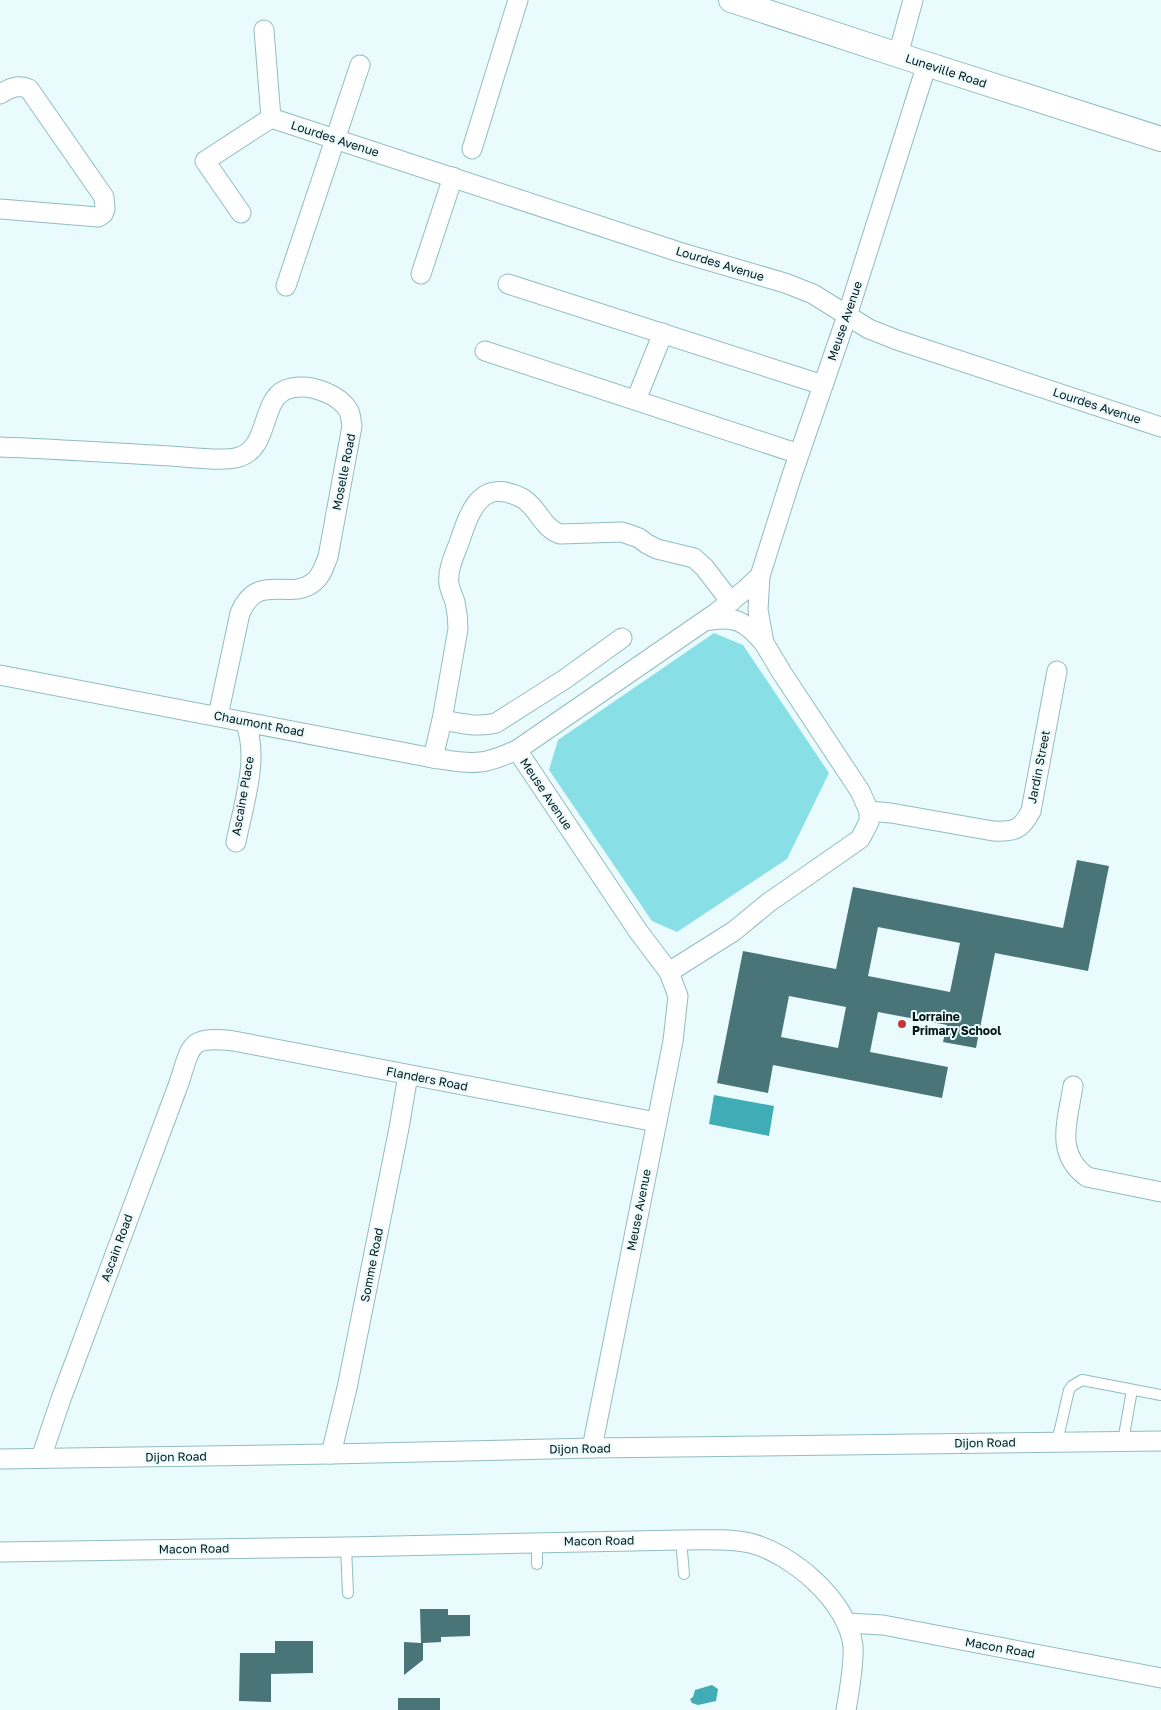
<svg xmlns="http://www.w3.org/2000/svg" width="1161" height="1710" font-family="'Golos Text',sans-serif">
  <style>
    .green { fill: #89dfe6 }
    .water { fill: #40adb6 }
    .building { fill: #497579; fill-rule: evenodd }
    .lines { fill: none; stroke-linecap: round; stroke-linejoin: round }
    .service-casing { stroke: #90bdc1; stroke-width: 12 }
    .minor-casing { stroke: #90bdc1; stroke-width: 21 }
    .tertiary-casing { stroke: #90bdc1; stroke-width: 26 }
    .service { stroke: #fff; stroke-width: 10 }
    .minor { stroke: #fff; stroke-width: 19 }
    .tertiary { stroke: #fff; stroke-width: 24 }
    .poi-dot { fill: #c5363c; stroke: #e9fbfd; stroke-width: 2 }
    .labels { text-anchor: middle; stroke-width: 4; stroke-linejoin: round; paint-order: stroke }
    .street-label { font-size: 12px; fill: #051618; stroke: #e9fbfd }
    .poi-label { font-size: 12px; font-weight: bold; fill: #051618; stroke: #e9fbfd; text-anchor: start }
  </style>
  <rect width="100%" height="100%" fill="#e9fbfd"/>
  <polygon class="green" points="714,633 743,645 829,773 787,859 677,932 652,921 549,770 558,740"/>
  <g class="water">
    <polygon points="714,1095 774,1106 769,1136 709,1124"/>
    <polygon points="712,1685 718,1689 716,1701 698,1705 692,1703 690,1699 693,1697 695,1690"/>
  </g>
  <g class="building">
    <path d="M1077 860 1109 866 1088 971 995 953 976 1048 943 1042 947 1025 878 1012 870 1052 948 1067 942 1098 773 1065 768 1093 717 1083 743 951 836 969 853 887 1063 928ZM878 927 960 943 950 992 868 976ZM789 996 846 1007 838 1048 781 1037Z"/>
    <polygon points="420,1609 448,1609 448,1615 470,1615 470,1636 441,1637 441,1642 423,1643 423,1660 404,1675 404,1642 421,1643"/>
    <polygon points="275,1641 313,1641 313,1673 271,1674 271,1702 239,1701 240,1653 275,1653"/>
    <rect x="398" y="1698" width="42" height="12"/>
  </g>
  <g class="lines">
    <g class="service-casing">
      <g id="service">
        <polyline points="1123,1441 1132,1390"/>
        <polyline points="1057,1442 1069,1390 1072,1386 1082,1380 1161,1395"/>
        <polyline points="681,1540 684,1574"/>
        <polyline points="346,1547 348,1593"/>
        <polyline points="537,1564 537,1542"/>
      </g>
    </g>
    <g class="minor-casing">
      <g id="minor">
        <polyline points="898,55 913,0"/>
        <path d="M0 94C10 88 18 84 29 89L104 197 105 209 103 214 98 217 0 209"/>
        <polyline points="271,118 679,252 785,283 813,294 869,329 897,340 1161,427"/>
        <polyline points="472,149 518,0"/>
        <polyline points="241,213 205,161 271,118 264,30"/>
        <polyline points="421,274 453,177"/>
        <polyline points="508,284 823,385"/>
        <polyline points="286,286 360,65"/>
        <polyline points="485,351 799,454"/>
        <polyline points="636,400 663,333"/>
        <path d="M0 447C57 449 114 453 171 456 189 457 223 462 239 457 272 447 259 393 292 388 311 384 339 394 349 411 351 416 351 421 352 426L328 557C324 566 322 575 315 581 290 603 259 570 240 613L218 716"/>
        <path d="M705 621C735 615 745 621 764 643"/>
        <path d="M0 675 433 758C448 760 464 764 480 762 492 761 505 755 517 750L716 613 745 590 760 576"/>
        <path d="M442 720C460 723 477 728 496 723L565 679 622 638"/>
        <polyline points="517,750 638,931 669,972 678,996 673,1041 592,1448"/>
        <path d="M433 758 442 720 458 629C458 620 457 611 455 602 453 596 450 590 449 584 447 571 454 556 459 543 470 511 480 477 522 498 538 507 542 528 560 534L622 532 639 538 647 544 657 549 694 558 704 567 731 602"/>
        <path d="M869 811 891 813 993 831C1014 832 1021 830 1031 811L1057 671"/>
        <path d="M236 842C243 806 260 757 245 722"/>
        <polyline points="669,972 734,931 768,903 860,839 869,822 869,811 860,791 782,673 764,643 758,610 760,576 792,475 847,316 927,64"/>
        <path d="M1073 1086C1068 1120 1054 1153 1087 1177L1161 1192"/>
        <polyline points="331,1454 347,1388 399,1128 408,1075"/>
        <path d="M41 1458 61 1399 179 1083C192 1043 189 1036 234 1041L656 1122"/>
        <polyline points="0,1459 331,1454 592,1448 1161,1441"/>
        <path d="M0 1552 346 1547 681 1540C703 1540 728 1538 750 1543 791 1553 848 1601 853 1646 854 1662 849 1693 846 1710"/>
        <polyline points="847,1623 883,1625 1161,1678"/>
      </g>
    </g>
    <g class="tertiary-casing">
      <polyline id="tertiary" points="731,0 898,55 1161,139"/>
    </g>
    <use href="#service" class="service"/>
    <use href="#minor" class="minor"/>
    <use href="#tertiary" class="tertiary"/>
  </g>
  <circle class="poi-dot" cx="902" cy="1024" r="5"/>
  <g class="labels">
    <g class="street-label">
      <text transform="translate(946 71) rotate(18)" y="4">Luneville Road</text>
      <text transform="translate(335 139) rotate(18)" y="4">Lourdes Avenue</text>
      <text transform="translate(720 264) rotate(17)" y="4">Lourdes Avenue</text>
      <text transform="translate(845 321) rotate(-71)" y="4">Meuse Avenue</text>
      <text transform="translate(1097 406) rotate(18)" y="4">Lourdes Avenue</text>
      <text transform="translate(344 472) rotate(-79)" y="4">Moselle Road</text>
      <text transform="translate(259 724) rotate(11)" y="4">Chaumont Road</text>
      <text transform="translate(1039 767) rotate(-79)" y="4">Jardin Street</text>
      <text transform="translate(546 794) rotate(56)" y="4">Meuse Avenue</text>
      <text transform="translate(243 796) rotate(-80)" y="4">Ascaine Place</text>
      <text transform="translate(427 1079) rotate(11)" y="4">Flanders Road</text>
      <text transform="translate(639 1210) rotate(-79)" y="4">Meuse Avenue</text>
      <text transform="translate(117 1248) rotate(-70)" y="4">Ascain Road</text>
      <text transform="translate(372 1265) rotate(-79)" y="4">Somme Road</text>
      <text transform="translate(985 1443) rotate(-1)" y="4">Dijon Road</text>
      <text transform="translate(580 1449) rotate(-1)" y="4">Dijon Road</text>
      <text transform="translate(176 1457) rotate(-1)" y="4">Dijon Road</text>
      <text transform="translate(599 1541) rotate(-1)" y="4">Macon Road</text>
      <text transform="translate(194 1549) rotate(-1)" y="4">Macon Road</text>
      <text transform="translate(1000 1648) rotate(10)" y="4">Macon Road</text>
    </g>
    <g class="poi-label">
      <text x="912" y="1021">Lorraine<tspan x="912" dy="14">Primary School</tspan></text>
    </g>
  </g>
</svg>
